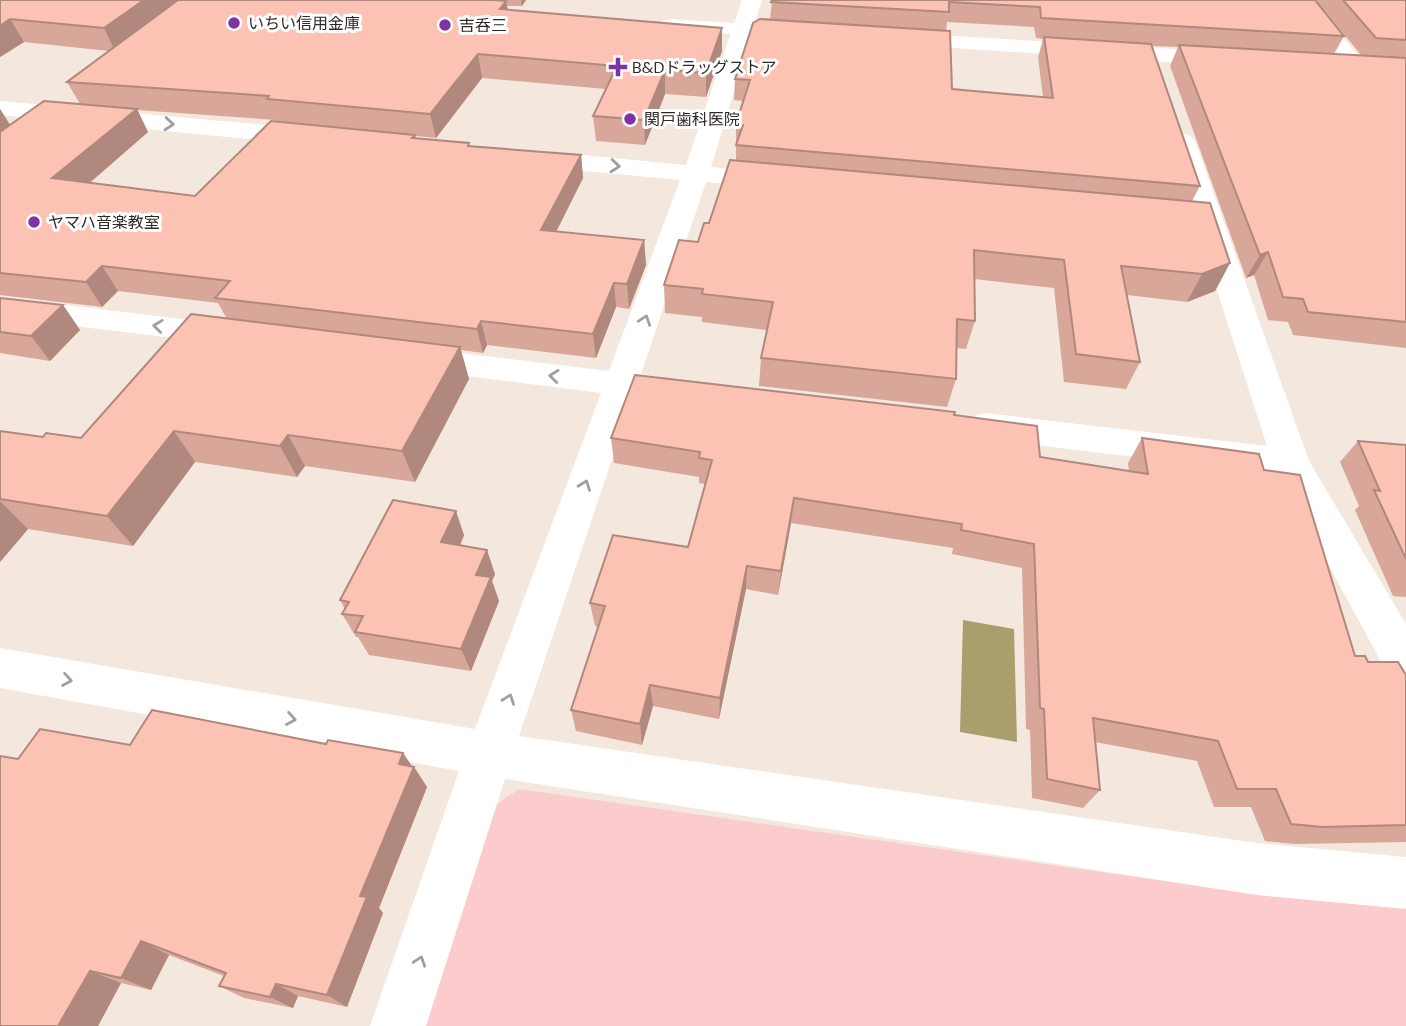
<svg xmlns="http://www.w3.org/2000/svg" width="1406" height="1026" font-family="'DM Sans','Noto Sans JP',sans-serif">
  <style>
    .green { fill: #fccbce }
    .water { fill: #aa9f6c }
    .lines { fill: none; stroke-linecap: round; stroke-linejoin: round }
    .minor { fill: #fff; fill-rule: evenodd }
    .major { fill: #fff; fill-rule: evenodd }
    .wall { fill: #d9a79a; fill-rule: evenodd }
    .shaded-wall { fill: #b0887d }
    .building { fill: #fcc2b3; stroke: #b0887d; stroke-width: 2 }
    .oneway { stroke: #a19f9d }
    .poi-dot { fill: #7e33a5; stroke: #fff; stroke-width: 2.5 }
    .labels { text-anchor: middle; stroke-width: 6; stroke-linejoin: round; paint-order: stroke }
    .far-poi-label { font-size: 16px; fill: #2e2926; stroke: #fff; text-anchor: start }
  </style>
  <rect width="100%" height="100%" fill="#f4e7de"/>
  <polygon class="green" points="519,789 1269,896 1406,907 1406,1026 426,1026 494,806"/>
  <polygon class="water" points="963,620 1014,629 1017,742 960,732"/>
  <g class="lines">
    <g class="minor">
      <polygon points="742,0 762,0 711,167 777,173 786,175 790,181 786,187 777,189 706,182 641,374 694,383 699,391 694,399 682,403 633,397 519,736 1257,843 1406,857 1406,909 1257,895 505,779 426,1026 370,1026 459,771 0,688 0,648 475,729 601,393 412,369 400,366 396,358 400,350 412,347 609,371 680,180 531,166 522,163 518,158 522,153 531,150 686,165"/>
      <polygon points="1292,0 1313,0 1364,63 1367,68 1364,73 1348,73"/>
      <polygon points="0,101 310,129 319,132 323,137 319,142 310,145 0,115"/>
      <polygon points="1182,133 1191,136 1195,141 1309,461 1406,624 1406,683 1390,678 1279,474 985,439 972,435 967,426 972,417 985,413 1267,446 1169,141 1173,136"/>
      <polygon points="0,297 231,325 242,328 247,335 242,342 231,345 0,317"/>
    </g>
    <g class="major">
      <polygon points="669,19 801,27 812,33 801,39 662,29 658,25 662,21"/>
      <polygon points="900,33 1228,52 1239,59 1228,66 892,44 889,39 892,34"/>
    </g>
  </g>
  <g class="wall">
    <path d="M0 0H526L522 6H507L508 10 722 51 706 97 665 94 645 145 596 141 593 116 606 89 482 78 436 138 416 136V139L470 146 581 155 583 178 556 232 644 240 646 265 629 309 616 307 596 358 487 345 483 353 461 350 469 379 415 482 305 466 297 477 195 462 133 546 28 529 0 562V431L43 437 81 438 227 319 218 303 118 291 102 307 0 295V109L10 125 80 104 67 82 109 51 24 42 0 57ZM137 110 276 120V122L195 196 90 183 148 132Z"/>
    <path d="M772 0H1315L1344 36 1334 54 1361 55 1316 0H1406V348L1293 335 1288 322 1268 320 1254 275 1246 278 1170 66 1178 47 1151 46 1200 186 1192 201 1230 263 1215 291 1187 302 1127 295 1140 362 1126 389 1064 382 1054 288 974 279 975 321 966 349 956 348V379L947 407 759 386 761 358 767 330 702 322V317L665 313 664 285 698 242 709 223 736 160V124L743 101 734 100 735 79 770 20ZM947 22 1034 27 1036 38 1043 39 1038 57 1043 97 952 89 946 31Z"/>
    <polygon points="0,298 63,305 80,330 50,361 0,353"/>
    <polygon points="954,415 1040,457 1129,471 1128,463 1142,438 1264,470 1355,656 1406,675 1406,842 1295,844 1265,841 1251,807 1214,807 1197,761 1095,742 1100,790 1083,808 1032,798 1030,730 1026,729 1022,568 952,554 953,548 791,523 778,595 746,589 719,719 653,706 642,745 576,731 571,710 598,627 595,626 590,603 688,547 705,484 699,483 699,477 614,463 611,438"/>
    <polygon points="1358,441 1406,445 1406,597 1393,596 1355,510 1359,506 1340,462"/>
    <polygon points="464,535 460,545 495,574 492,581 499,601 471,671 369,655 358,637 356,637 342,614 345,609 340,600"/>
    <polygon points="326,744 403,753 412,766 414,767 427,787 379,908 383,913 347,1007 298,996 293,1008 244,998 219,986 224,976 169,955 151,990 121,983 98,1026 0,1026 18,759 130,745"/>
  </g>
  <g class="shaded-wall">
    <polygon points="144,0 185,0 115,51 104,28"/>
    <polygon points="521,0 526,0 522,6"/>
    <polygon points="506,1 510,23 500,9"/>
    <polygon points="10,19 24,42 0,57 0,26"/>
    <polygon points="722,28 722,51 706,97 706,73"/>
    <polygon points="478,54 482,78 436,138 430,114"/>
    <polygon points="665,70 665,94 645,145 644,120"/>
    <polygon points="0,109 12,128 0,138"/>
    <polygon points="137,109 148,132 67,202 52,178"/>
    <polygon points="581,155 583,178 545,254 541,230"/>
    <polygon points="644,240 646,265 629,309 627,284"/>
    <polygon points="1268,252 1254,275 1246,278 1260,255"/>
    <polygon points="1230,263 1215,291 1187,302 1202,274"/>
    <polygon points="102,266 118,291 102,307 86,282"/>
    <polygon points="614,283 616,307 596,358 593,334"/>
    <polygon points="63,305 80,330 50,361 31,336"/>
    <polygon points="481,321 487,345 483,353 477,329"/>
    <polygon points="460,347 469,379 415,482 402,451"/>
    <polygon points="174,431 195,462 133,546 107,516"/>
    <polygon points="288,435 305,466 297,477 280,446"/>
    <polygon points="794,498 791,523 778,595 781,571"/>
    <polygon points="0,501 28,529 0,562"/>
    <polygon points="456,511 464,535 451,567 441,542"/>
    <polygon points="487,550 495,574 492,581 499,601 471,671 461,649 476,575"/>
    <polygon points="747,566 746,589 719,719 720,698"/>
    <polygon points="650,685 653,706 642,745 640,724"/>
    <polygon points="403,753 413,768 414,767 427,787 379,908 383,913 347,1007 327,995 360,896 399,764"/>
    <polygon points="141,941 169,955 151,990 121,978"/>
    <polygon points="90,971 121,983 98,1026 58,1026"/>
    <polygon points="276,984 298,996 293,1008 270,997"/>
  </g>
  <g class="building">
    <polygon points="0,0 144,0 104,28 10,19 0,26"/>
    <polygon points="178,0 494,0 506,1 500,9 722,28 706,73 665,70 644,120 593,116 617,66 478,54 430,114 267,99 269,96 67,82"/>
    <polygon points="772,0 1315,0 1344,36 1041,18 1040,7 949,2 949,12 771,2"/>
    <polygon points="1343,0 1406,0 1406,40 1376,38"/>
    <polygon points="760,19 950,31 952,89 1053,98 1044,37 1151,44 1200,186 736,145 743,125 736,124 750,80 735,79 753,23"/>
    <polygon points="1179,45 1406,58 1406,322 1308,312 1303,299 1283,297 1268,252 1260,255"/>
    <polygon points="44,101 137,109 52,178 195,196 271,121 415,135 412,138 469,143 468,146 581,155 541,230 644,240 627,284 614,283 593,334 481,321 477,329 215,298 230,281 102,266 86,282 0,273 0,132"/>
    <polygon points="730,160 1210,203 1230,263 1202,274 1121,266 1140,362 1076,354 1064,260 974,250 975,321 957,319 956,379 761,358 773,302 702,294 703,289 664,285 679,240 698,242 704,223 709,223"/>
    <polygon points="0,298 63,305 31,336 0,332"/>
    <polygon points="191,314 460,347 402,451 288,435 280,446 174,431 107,516 0,499 0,431 43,437 46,433 81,438"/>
    <polygon points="635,375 955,412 954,415 1037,426 1040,457 1148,474 1142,438 1259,454 1264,470 1300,475 1355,656 1365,656 1368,662 1398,662 1406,675 1406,825 1322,827 1291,824 1276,789 1237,789 1218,741 1093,718 1100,790 1047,779 1044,709 1040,708 1034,544 961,530 962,524 794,498 781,571 747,566 720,698 650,685 640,724 571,710 605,606 590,603 613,535 688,547 712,460 699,458 700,452 611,438"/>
    <polygon points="1358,441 1406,445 1406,559 1374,490 1380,491"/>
    <polygon points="393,500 456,511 441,542 487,550 476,575 491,577 461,649 355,632 363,616 342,614 349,602 340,600"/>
    <polygon points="152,710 326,744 328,740 403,753 399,764 414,767 360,896 367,897 327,995 276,984 270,997 219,986 226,973 141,941 121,978 90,971 58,1026 0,1026 0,756 18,759 40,729 130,745"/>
  </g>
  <defs><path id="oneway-chevron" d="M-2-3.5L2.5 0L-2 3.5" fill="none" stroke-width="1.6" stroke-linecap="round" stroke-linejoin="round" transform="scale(1.75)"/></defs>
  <g class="oneway">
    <use href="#oneway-chevron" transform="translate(169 124) rotate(5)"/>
    <use href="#oneway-chevron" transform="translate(615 166) rotate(5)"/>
    <use href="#oneway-chevron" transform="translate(645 320) rotate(-71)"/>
    <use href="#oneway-chevron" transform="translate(158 326) rotate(-173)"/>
    <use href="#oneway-chevron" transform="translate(554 376) rotate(-173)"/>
    <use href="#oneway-chevron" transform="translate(585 485) rotate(-70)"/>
    <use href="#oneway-chevron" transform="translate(67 680) rotate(10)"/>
    <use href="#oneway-chevron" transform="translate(509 699) rotate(-70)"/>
    <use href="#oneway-chevron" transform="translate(291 719) rotate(10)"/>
    <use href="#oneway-chevron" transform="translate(420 961) rotate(-71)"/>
  </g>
  <g class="poi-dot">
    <circle cx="234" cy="23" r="7"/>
    <circle cx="445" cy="25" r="7"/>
    <path d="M614.5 56.5h7v7h7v7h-7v7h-7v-7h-7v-7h7z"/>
    <circle cx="630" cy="119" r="7"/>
    <circle cx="34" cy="222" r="7"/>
  </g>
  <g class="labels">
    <g class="far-poi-label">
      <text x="248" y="29">いちい信用金庫</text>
      <text x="459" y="31">吉呑三</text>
      <text x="632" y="73">B&amp;Dドラッグストア</text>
      <text x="644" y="125">関戸歯科医院</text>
      <text x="48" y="228">ヤマハ音楽教室</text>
    </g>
  </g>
</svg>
